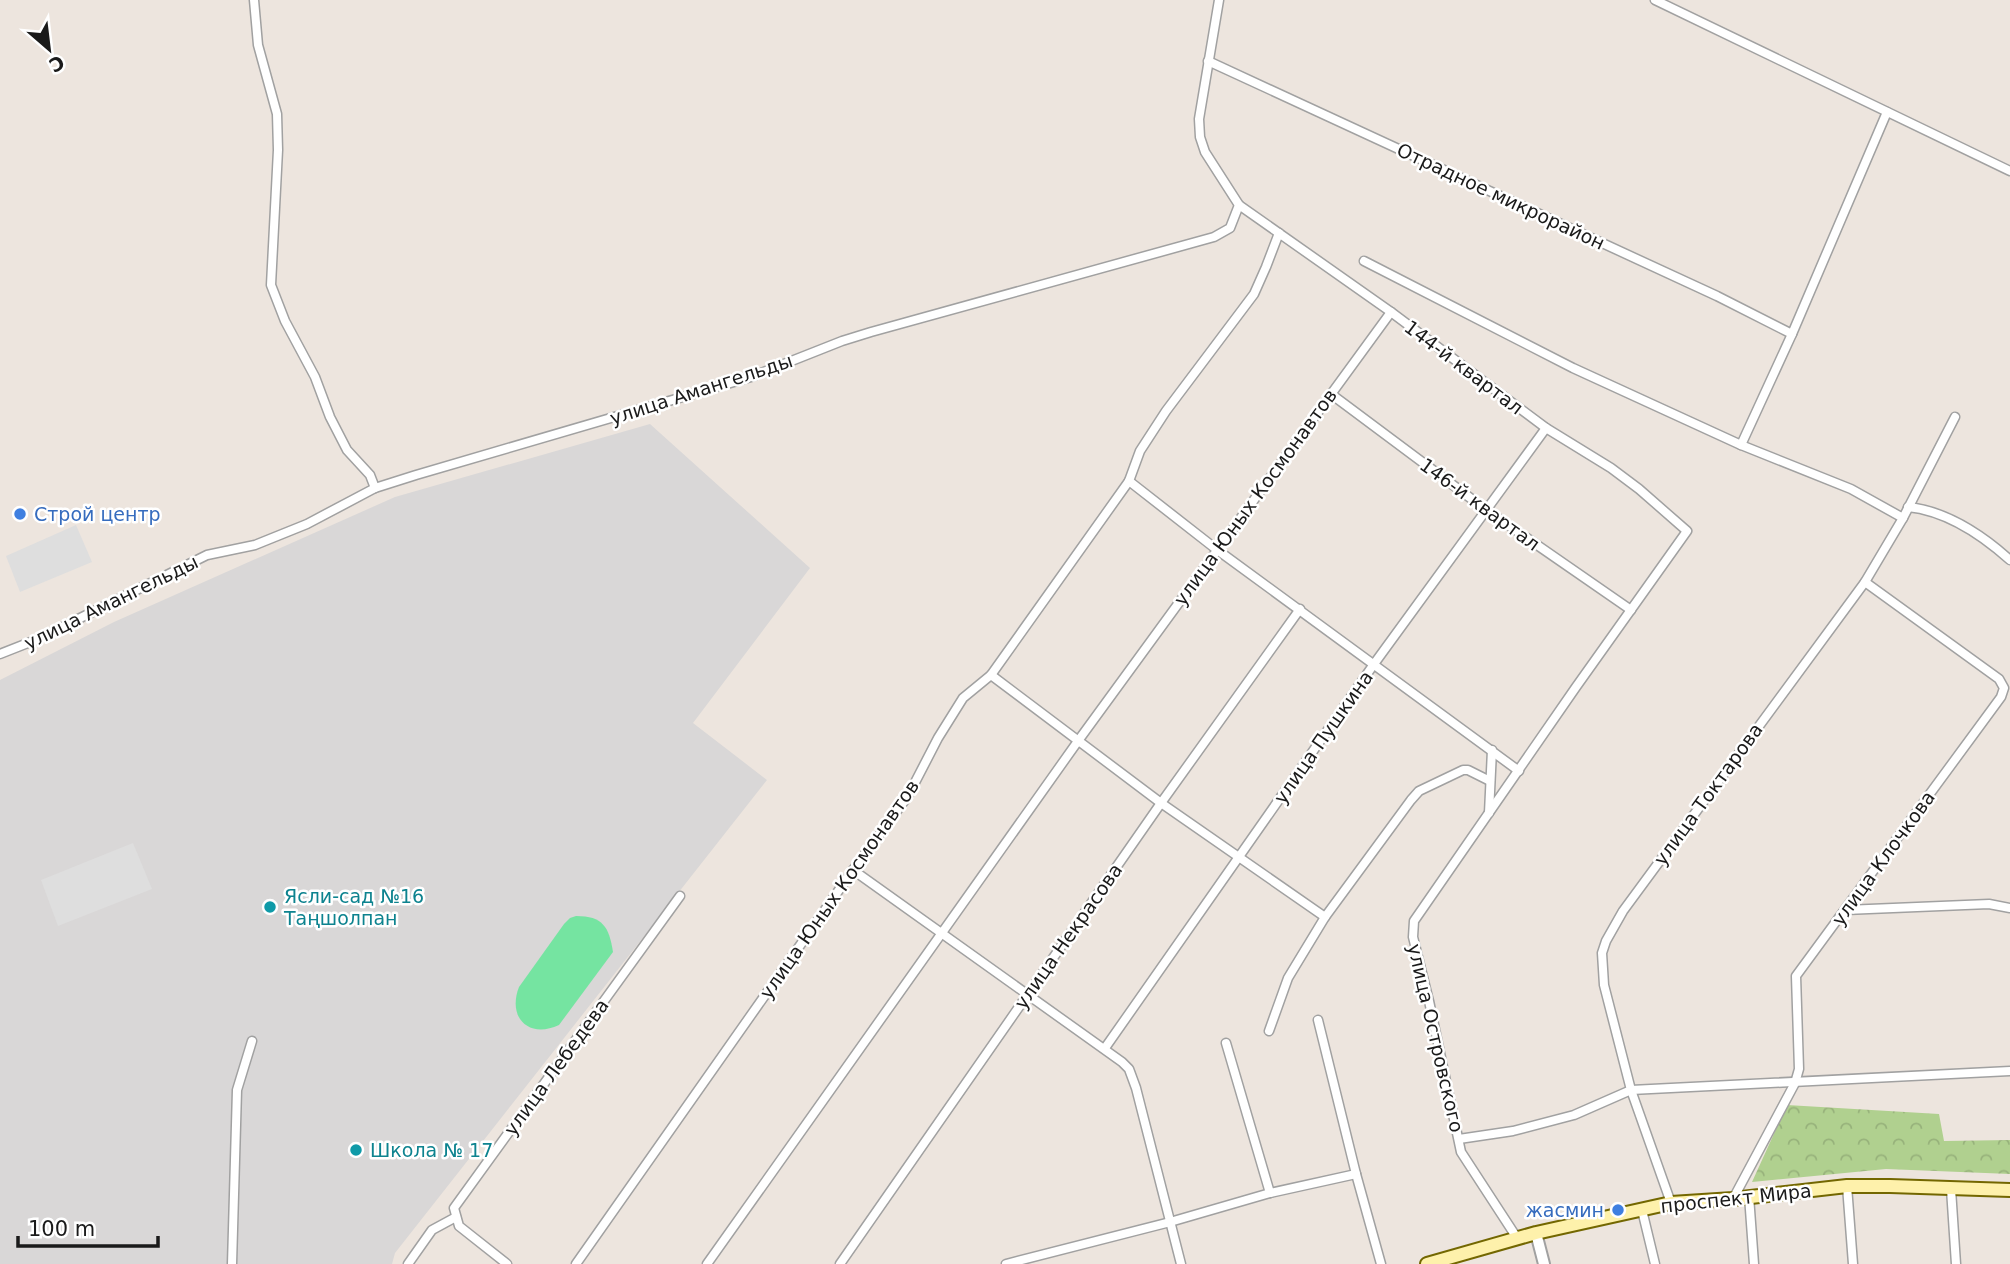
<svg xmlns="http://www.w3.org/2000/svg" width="2010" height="1264" font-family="'DejaVu Sans',sans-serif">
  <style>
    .residential { fill: #d9d7d7 }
    .forest { fill: url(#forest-crowns) }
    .pitch { fill: #75e4a1 }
    .parking { fill: #dedede }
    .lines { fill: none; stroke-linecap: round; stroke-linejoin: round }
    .minor-casing { stroke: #a1a1a1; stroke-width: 11 }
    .tertiary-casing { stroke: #a1a1a1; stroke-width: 14 }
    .secondary-casing { stroke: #736700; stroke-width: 16 }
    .minor { stroke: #fff; stroke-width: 8 }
    .tertiary { stroke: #fff; stroke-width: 10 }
    .secondary { stroke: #fef1ab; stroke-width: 12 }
    .shop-dot { fill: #3f7fe0; stroke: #fff; stroke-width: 2.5 }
    .culture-dot { fill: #0f9aa8; stroke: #fff; stroke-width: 2.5 }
    .labels { text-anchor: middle; stroke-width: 5; stroke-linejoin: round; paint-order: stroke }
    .street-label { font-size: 19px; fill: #1a1a1a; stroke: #fff }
    .shop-label { font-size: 19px; fill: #366cbe; stroke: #fff; text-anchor: start }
    .culture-label { font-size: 19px; fill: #0d838f; stroke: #fff; text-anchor: start }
  </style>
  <defs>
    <pattern id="forest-crowns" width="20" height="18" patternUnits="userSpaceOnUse" patternTransform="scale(1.75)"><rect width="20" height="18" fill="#b0d08f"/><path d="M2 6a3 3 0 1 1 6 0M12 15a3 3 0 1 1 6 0" fill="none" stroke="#97b27b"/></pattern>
  </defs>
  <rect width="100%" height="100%" fill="#ede5de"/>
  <polygon class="residential" points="650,424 810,568 693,723 767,780 395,1253 392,1264 0,1264 0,680 114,622 395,497"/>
  <polygon class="forest" points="1787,1105 1939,1114 1944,1141 2010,1140 2010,1174 1886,1169 1752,1182"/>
  <path class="pitch" d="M576 916C603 916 609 927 613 952L559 1025C529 1039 507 1018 519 987L564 924 570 918Z"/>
  <g class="parking">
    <polygon points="76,525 92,562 20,592 6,556"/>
    <polygon points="133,843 152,889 58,926 41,880"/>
  </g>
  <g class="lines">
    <g class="minor-casing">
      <g id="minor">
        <polyline points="254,0 258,45 277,114 278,150 271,285 285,321 315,377 330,417 347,450 370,475 375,488"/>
        <polyline points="1655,0 2010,171"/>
        <polyline points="1208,61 1717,296 1792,334"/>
        <polyline points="1239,205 1391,312 1546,428 1611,468 1639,489 1687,531 1576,687 1414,921 1413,937 1429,1001 1461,1152 1517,1238"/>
        <polyline points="1364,261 1573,368 1741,445 1851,489 1903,518"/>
        <polyline points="1331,394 1485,509 1631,610"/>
        <polyline points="1741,445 1792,334 1887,112"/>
        <polyline points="1129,481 1216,549 1519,771"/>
        <path d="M1908 507C1947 511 1981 534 2010 560"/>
        <polyline points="0,654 38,639 207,555 255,545 307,524 375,488 416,475 751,377 842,341 871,332 1214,237 1230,228 1239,205 1205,152 1200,137 1199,119 1219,0"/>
        <polyline points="991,675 1161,803 1325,917"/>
        <polyline points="1489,813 1492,750"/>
        <polyline points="853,870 1122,1062 1129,1069 1136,1088 1181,1264"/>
        <polyline points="1845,910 1989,904 2010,908"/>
        <polyline points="1318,1020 1356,1174 1381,1264"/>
        <polyline points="1269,1031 1288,978 1325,917 1411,800 1419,791 1463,770 1468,770 1490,781"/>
        <polyline points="1226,1043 1270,1193"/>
        <polyline points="1105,1048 1374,664 1546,428"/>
        <polyline points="1459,1139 1513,1131 1574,1115 1631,1090 2010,1071"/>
        <polyline points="1847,1186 1853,1264"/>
        <polyline points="1951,1189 1956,1264"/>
        <polyline points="1749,1196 1754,1264"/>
        <polyline points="1733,1199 1795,1083 1799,1069 1796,976 2001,697 2004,688 1999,679 1865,582"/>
        <polyline points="1671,1203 1631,1090 1604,985 1602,953 1606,941 1623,911 1865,582 1903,518 1955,417"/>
        <polyline points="1642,1210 1655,1264"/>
        <polyline points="232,1264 237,1090 252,1041"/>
        <polyline points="408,1264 432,1230 456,1217"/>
        <polyline points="507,1264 459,1226 454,1208 680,896"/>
        <polyline points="576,1264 853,870 908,796 938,738 963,698 991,675 1129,481 1140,451 1166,411 1254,294 1266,267 1279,233"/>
        <polyline points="707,1264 1078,741 1391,312"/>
        <polyline points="840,1264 1161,803 1300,609"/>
        <polyline points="1006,1264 1170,1222 1270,1193 1356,1174"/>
      </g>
    </g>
    <g class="tertiary-casing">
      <polyline id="tertiary" points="1536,1233 1544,1264"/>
    </g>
    <g class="secondary-casing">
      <polyline id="secondary" points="1427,1264 1536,1233 1671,1203 1733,1199 1847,1186 1890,1186 2010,1190"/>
    </g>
    <use href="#minor" class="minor"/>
    <use href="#tertiary" class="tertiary"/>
    <use href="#secondary" class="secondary"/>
  </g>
  <g class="shop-dot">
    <circle cx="20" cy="514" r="7"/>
    <circle cx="1618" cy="1210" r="7"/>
  </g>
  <g class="culture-dot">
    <circle cx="270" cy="907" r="7"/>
    <circle cx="356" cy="1150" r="7"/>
  </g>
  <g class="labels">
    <g class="street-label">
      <text transform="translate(1501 196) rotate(25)" y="7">Отрадное микрорайон</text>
      <text transform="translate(1464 367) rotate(37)" y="7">144-й квартал</text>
      <text transform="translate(701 389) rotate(-18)" y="7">улица Амангельды</text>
      <text transform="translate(1255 497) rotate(-54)" y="7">улица Юных Космонавтов</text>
      <text transform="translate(1480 504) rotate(36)" y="7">146-й квартал</text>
      <text transform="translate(111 602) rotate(-26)" y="7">улица Амангельды</text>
      <text transform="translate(1323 737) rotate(-55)" y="7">улица Пушкина</text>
      <text transform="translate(1708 794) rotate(-54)" y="7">улица Токтарова</text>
      <text transform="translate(1883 858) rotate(-54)" y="7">улица Клочкова</text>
      <text transform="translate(839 889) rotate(-55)" y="7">улица Юных Космонавтов</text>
      <text transform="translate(1068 936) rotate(-55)" y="7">улица Некрасова</text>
      <text transform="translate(1436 1038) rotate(77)" y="7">улица Островского</text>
      <text transform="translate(556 1067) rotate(-54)" y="7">улица Лебедева</text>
      <text transform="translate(1736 1198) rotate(-6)" y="7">проспект Мира</text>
    </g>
    <g class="shop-label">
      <text x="34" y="521">Строй центр</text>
      <text x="1604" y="1217" text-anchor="end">жасмин</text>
    </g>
    <g class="culture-label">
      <text x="284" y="903">Ясли-сад №16<tspan x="284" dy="22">Таңшолпан</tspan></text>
      <text x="370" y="1157">Школа № 17</text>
    </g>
  </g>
  <g transform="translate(49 49) rotate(152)" stroke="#ffffff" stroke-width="5" paint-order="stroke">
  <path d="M0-5L12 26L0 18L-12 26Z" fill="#1a1a1a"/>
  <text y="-10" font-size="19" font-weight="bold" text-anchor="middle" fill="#1a1a1a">С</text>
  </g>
  <path d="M18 1236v10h140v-10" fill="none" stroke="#1a1a1a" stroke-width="3.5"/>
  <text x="28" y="1236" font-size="21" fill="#1a1a1a" stroke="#ffffff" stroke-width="5" paint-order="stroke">100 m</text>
</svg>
